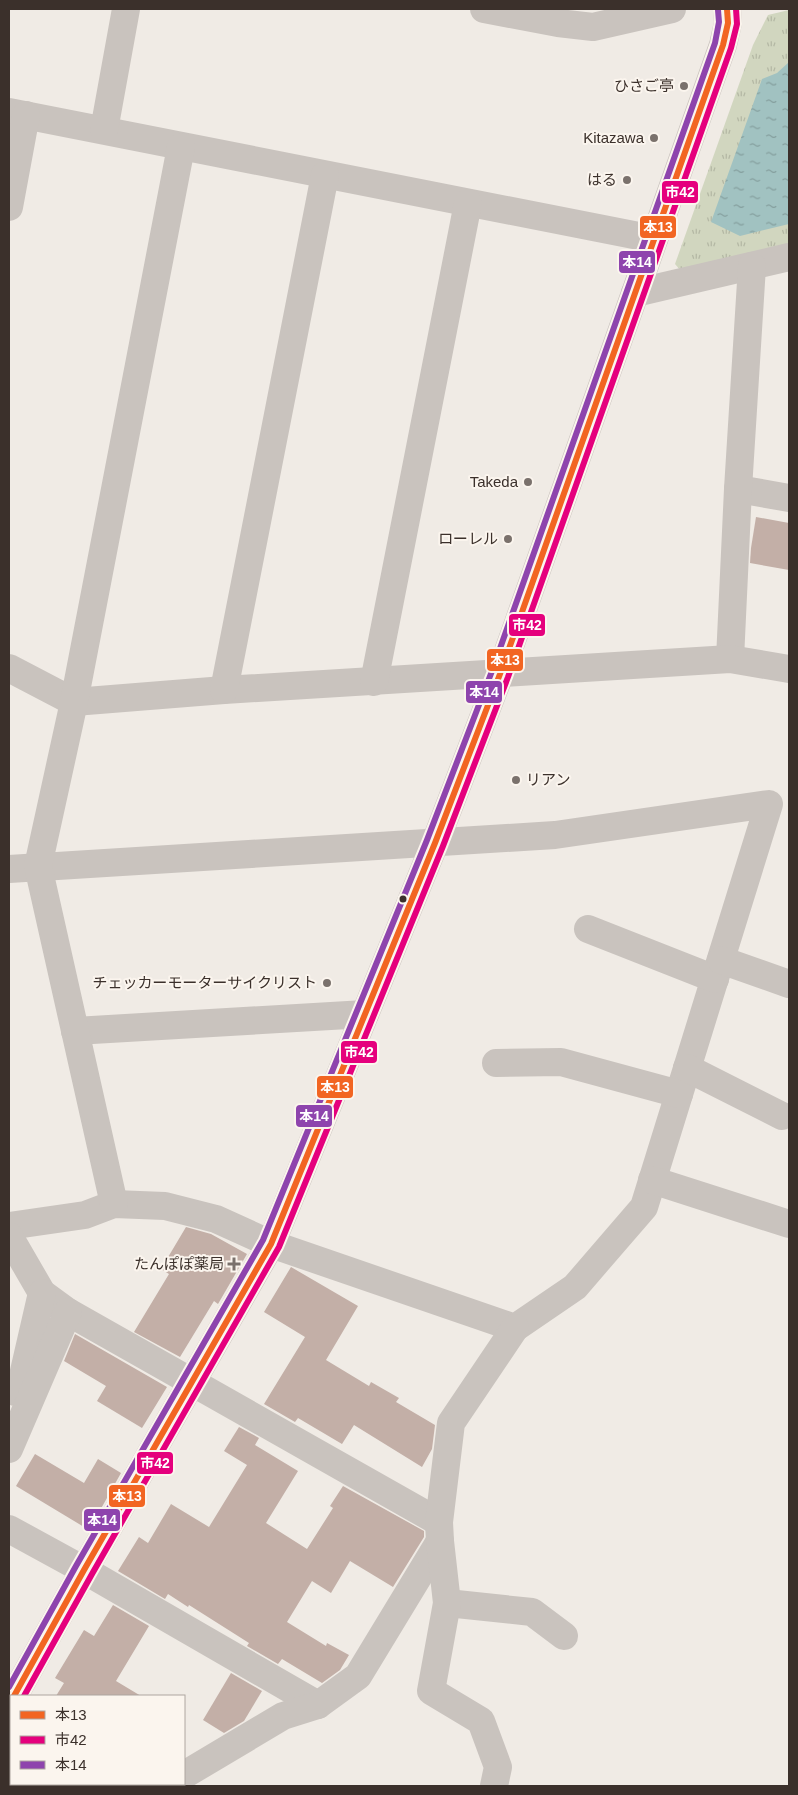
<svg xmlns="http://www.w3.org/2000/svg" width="798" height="1795" font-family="Helvetica,'Noto Sans JP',sans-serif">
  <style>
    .park { fill: url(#park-tufts) }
    .water { fill: url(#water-ripples) }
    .building { fill: #c3afa7 }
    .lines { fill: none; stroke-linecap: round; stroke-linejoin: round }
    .minor { stroke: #c9c3be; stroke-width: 28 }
    .bus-1-casing { stroke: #fbf5ee; stroke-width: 10 }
    .bus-2-casing { stroke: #fbf5ee; stroke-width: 10 }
    .bus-3-casing { stroke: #fbf5ee; stroke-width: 10 }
    .bus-1 { stroke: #f26522; stroke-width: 6 }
    .bus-2 { stroke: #e5007d; stroke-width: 6 }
    .bus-3 { stroke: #8e44ad; stroke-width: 6 }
    .poi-dot { fill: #7a716c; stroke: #fbf5ee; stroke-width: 2 }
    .bus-dot { fill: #3b302b; stroke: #fbf5ee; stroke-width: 2 }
    .labels { text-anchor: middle; stroke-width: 4; stroke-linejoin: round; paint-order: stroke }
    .poi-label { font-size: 15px; fill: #3b302b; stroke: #fbf5ee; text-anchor: end }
    .line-badge { stroke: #fbf5ee; stroke-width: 2 }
    .badge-label { font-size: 14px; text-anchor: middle; font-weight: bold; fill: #fff }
  </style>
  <defs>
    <pattern id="park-tufts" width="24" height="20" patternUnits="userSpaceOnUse" patternTransform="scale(1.25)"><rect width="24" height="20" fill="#d1d6bf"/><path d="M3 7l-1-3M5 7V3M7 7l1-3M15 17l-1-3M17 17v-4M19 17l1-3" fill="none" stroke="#b4b8a4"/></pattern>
    <pattern id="water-ripples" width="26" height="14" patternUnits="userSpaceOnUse" patternTransform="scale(1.25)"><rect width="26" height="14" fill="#a1c2c1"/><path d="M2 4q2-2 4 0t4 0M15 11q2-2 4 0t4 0" fill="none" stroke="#849e9d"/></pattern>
  </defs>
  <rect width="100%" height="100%" fill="#f0ebe5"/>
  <polygon class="park" points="789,10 789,245 681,271 675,264 753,45 768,15"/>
  <polygon class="water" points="789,62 789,224 740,236 711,222 762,79 777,73"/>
  <g class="building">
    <polygon points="756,517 789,523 789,570 750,563 751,548"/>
    <polygon points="186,1227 211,1234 247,1254 218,1304 214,1301 180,1357 134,1332 169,1274 161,1269"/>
    <polygon points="291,1267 358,1306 326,1360 369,1386 371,1382 399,1398 396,1402 435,1425 432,1449 422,1467 354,1425 342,1444 298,1418 295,1422 264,1404 305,1337 264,1312"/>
    <polygon points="75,1334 167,1387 142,1428 97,1401 106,1386 64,1361"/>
    <polygon points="239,1427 259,1438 255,1445 298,1471 266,1523 307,1549 333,1508 330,1506 343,1486 424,1531 424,1537 393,1587 350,1561 331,1593 312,1581 287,1622 326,1646 327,1643 349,1655 340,1670 322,1683 282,1659 278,1664 247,1646 249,1643 189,1605 188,1607 168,1594 165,1599 118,1571 139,1537 148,1543 171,1504 209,1527 247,1465 224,1451"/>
    <polygon points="35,1454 84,1483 98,1459 121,1473 89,1530 16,1486"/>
    <polygon points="113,1605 149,1626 116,1681 141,1696 56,1696 64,1683 55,1678 84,1630 94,1636"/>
    <polygon points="231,1673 262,1691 244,1721 224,1733 203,1720"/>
  </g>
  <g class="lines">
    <g class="minor">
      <polyline points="484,9 558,23 593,27 672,9"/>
      <polyline points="9,112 654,239"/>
      <polyline points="104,130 126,9"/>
      <polyline points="9,207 26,115"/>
      <polyline points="635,293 789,257"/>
      <polyline points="738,489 789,498"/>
      <polyline points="730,659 738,489 752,266"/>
      <polyline points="9,668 74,702 224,690 730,659 789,669"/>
      <polyline points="374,682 468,203"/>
      <polyline points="224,690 325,175"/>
      <polyline points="9,869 555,835 769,804 644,1207 575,1287 515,1328 271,1244 216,1219 165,1206 114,1204 85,1215 9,1226"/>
      <polyline points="588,929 715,979"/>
      <polyline points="721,960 789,984"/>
      <polyline points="75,1031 365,1014"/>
      <polyline points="496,1063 561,1062 679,1094"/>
      <polyline points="687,1068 782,1116"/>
      <polyline points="652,1180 789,1224"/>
      <polyline points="114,1204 38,866 74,702 181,147"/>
      <polyline points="9,1236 42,1293 68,1312 439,1522"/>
      <polyline points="15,1392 22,1380 42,1293"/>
      <polyline points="9,1449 68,1312"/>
      <polyline points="9,1529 84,1570 318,1705"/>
      <polyline points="447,1603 532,1612 564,1636"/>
      <polyline points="14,1696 84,1570 271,1244 435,843 500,674 723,45 728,23 727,9"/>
      <polyline points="184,1775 283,1716 318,1705 358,1676 440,1541"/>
      <polyline points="27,1784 31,1786"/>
      <polyline points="494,1786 498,1767 481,1721 431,1691 447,1603 440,1541 439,1522 451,1423 515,1328"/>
    </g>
    <g class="bus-1-casing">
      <polyline id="bus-1" points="14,1696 84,1570 271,1244 435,843 500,674 723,45 728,23 727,9"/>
    </g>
    <g class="bus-2-casing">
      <polyline id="bus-2" points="24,1696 92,1574 279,1247 443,846 508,677 731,48 737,24 736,9"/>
    </g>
    <g class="bus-3-casing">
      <polyline id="bus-3" points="9,1687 76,1566 263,1240 427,840 492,671 715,43 719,22 718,10"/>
    </g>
    <use href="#bus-1" class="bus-1"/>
    <use href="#bus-2" class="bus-2"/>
    <use href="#bus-3" class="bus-3"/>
  </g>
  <g class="poi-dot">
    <circle cx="684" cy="86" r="5"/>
    <circle cx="654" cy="138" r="5"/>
    <circle cx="627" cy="180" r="5"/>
    <circle cx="528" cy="482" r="5"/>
    <circle cx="508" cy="539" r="5"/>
    <circle cx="516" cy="780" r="5"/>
    <circle cx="327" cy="983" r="5"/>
    <path d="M231.5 1256.5h5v5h5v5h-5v5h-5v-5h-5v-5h5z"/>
  </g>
  <circle class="bus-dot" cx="403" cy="899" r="4.5"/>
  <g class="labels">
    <g class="poi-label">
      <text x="674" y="91">ひさご亭</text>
      <text x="644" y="143">Kitazawa</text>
      <text x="617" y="185">はる</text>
      <text x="518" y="487">Takeda</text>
      <text x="498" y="544">ローレル</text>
      <text x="526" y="785" text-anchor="start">リアン</text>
      <text x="317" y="988">チェッカーモーターサイクリスト</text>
      <text x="224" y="1269">たんぽぽ薬局</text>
    </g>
  </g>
  <g class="line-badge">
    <rect x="661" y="180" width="38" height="24" rx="5" fill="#e5007d"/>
    <rect x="639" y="215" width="38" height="24" rx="5" fill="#f26522"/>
    <rect x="618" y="250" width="38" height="24" rx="5" fill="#8e44ad"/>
    <rect x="508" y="613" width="38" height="24" rx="5" fill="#e5007d"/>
    <rect x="486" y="648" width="38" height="24" rx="5" fill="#f26522"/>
    <rect x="465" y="680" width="38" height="24" rx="5" fill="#8e44ad"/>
    <rect x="340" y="1040" width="38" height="24" rx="5" fill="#e5007d"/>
    <rect x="316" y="1075" width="38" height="24" rx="5" fill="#f26522"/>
    <rect x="295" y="1104" width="38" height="24" rx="5" fill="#8e44ad"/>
    <rect x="136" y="1451" width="38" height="24" rx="5" fill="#e5007d"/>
    <rect x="108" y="1484" width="38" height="24" rx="5" fill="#f26522"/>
    <rect x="83" y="1508" width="38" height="24" rx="5" fill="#8e44ad"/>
  </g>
  <g class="badge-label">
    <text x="680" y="197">市42</text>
    <text x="658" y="232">本13</text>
    <text x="637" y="267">本14</text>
    <text x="527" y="630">市42</text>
    <text x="505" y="665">本13</text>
    <text x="484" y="697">本14</text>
    <text x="359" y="1057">市42</text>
    <text x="335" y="1092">本13</text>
    <text x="314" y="1121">本14</text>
    <text x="155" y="1468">市42</text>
    <text x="127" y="1501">本13</text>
    <text x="102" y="1525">本14</text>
  </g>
  <rect width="798" height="1795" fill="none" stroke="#3b302b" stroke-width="20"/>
  <rect x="10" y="1695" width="175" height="90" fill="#fbf5ee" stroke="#aea6a0"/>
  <rect x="20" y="1711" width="25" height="8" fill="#f26522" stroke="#aea6a0"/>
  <text x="55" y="1720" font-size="15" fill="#3b302b">本13</text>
  <rect x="20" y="1736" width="25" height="8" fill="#e5007d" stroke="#aea6a0"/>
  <text x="55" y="1745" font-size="15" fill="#3b302b">市42</text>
  <rect x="20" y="1761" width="25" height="8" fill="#8e44ad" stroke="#aea6a0"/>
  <text x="55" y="1770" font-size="15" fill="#3b302b">本14</text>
</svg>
